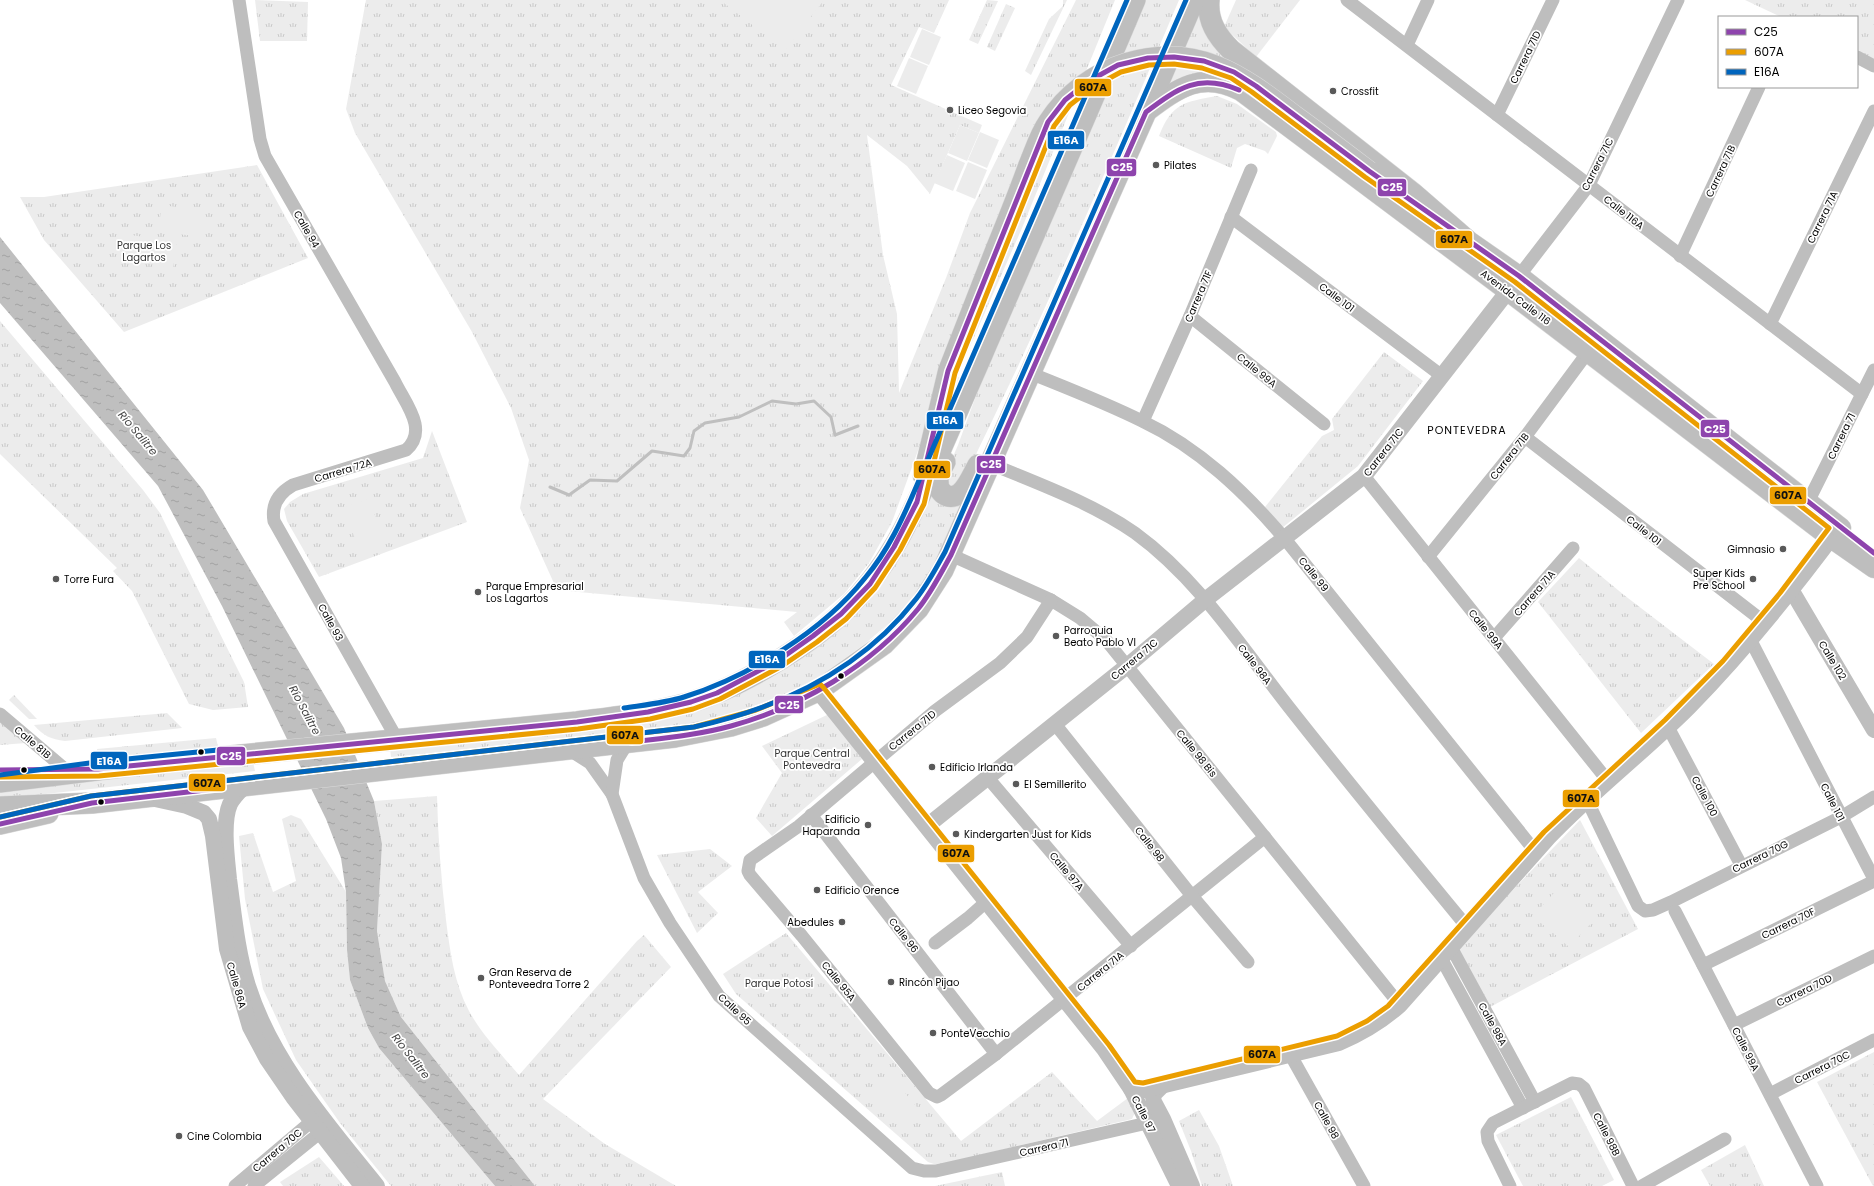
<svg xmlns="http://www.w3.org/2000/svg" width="1874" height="1186" font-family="Poppins,sans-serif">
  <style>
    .grass { fill: url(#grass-tufts) }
    .pitch { fill: #ececec }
    .water { fill: url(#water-ripples) }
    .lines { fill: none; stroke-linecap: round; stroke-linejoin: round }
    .stream { stroke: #bfbfbf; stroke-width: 3 }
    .primary-casing { stroke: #dbdbdb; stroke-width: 21 }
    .trunk-casing { stroke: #dbdbdb; stroke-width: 22 }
    .minor { stroke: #bebebe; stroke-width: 13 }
    .tertiary { stroke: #bebebe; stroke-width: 16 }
    .primary { stroke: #bebebe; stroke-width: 20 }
    .trunk { stroke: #bebebe; stroke-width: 21 }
    .primary-bridge-casing { stroke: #dbdbdb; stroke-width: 21; stroke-linecap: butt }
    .primary-bridge { stroke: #bebebe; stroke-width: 20 }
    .bus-1-casing { stroke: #fff; stroke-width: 8 }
    .bus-2-casing { stroke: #fff; stroke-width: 8 }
    .bus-3-casing { stroke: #fff; stroke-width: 8 }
    .bus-1 { stroke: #8e44ad; stroke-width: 5 }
    .bus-2 { stroke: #eb9e00; stroke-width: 5 }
    .bus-3 { stroke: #0065bd; stroke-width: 5 }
    .poi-dot { fill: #595959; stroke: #fff; stroke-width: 1.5 }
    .bus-dot { fill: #000; stroke: #fff; stroke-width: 1.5 }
    .labels { text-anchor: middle; stroke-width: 3.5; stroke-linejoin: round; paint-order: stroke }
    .street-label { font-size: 10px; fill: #000; stroke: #fff }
    .poi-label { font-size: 10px; fill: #000; stroke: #fff; text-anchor: start }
    .park-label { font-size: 10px; fill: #333; stroke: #fff }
    .neighbourhood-label { font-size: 11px; letter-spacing: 1px; fill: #000; stroke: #fff }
    .water-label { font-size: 11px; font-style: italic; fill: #444; stroke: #fff }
    .line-badge { stroke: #fff; stroke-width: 1.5 }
    .badge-label { font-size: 11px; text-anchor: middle; font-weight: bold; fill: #fff }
    .pale-badge-label { font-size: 11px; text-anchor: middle; font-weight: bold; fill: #111 }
  </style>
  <defs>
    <pattern id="grass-tufts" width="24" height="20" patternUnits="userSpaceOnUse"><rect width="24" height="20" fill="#ececec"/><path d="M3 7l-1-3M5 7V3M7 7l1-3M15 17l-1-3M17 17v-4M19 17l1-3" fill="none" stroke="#c9c9c9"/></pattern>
    <pattern id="water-ripples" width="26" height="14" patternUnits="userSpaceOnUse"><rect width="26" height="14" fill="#bfbfbf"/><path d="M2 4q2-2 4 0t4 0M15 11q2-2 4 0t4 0" fill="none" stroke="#a2a2a2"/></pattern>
  </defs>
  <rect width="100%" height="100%" fill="#fff"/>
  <g class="grass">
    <polygon points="255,0 308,2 307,41 260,41"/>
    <polygon points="366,0 949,0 934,33 919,27 891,85 982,125 979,133 960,125 930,194 907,166 867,135 883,255 897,314 899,393 946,278 970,213 1076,0 1115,0 1022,228 957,376 962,380 940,426 924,434 892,522 869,563 844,594 794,636 784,622 797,612 557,590 520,508 529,460 511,408 472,332 355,133 346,109"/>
    <polygon points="987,0 998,1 978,44 969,40"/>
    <polygon points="1063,0 1067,0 1031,75 1025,71 1049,19 1063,6"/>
    <path d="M1143 0H1179C1111 161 1042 320 965 477L950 488 945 482 946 473 958 445 991 355Z"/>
    <polygon points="1236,0 1300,0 1256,57 1224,27"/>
    <polygon points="1745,0 1874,0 1874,60 1857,52 1857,17 1781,17"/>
    <polygon points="1006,4 1015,8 995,51 987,47"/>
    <path d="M1202 6 1228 57 1221 74C1195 72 1186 72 1167 90Z"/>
    <path d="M1217 96 1237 104 1276 132 1277 136 1268 154 1265 151 1245 144 1237 148 1231 168 1159 136C1172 103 1184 102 1217 96Z"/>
    <polygon points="257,165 308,258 124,332 44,240 20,197 44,197"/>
    <polygon points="0,321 143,490 160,513 244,682 248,707 213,710 189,704 132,591 113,571 117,568 0,454"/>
    <polygon points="1384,352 1423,381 1358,466 1282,528 1265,507 1322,436 1334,430 1332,419"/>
    <polygon points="432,431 467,522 319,577 287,521 284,509 290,502 303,494 423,458"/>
    <polygon points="933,486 964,500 933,568 903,611 866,643 816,679 774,701 723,717 676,726 590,738 391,757 390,748 595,727 797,660"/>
    <polygon points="1579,558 1624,595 1714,664 1641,733 1538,602"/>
    <polygon points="14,695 37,719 29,719 9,700"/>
    <path d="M167 713 182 728 65 741C51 739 43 736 34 725Z"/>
    <polygon points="829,714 862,759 772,836 756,818 782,773 762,746"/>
    <polygon points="0,720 26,743 0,745"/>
    <polygon points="216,738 219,751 98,761 97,749"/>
    <polygon points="253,762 255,771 0,799 0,788"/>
    <path d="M437 796C438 837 441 879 446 920 450 951 454 983 469 1011 482 1035 502 1055 519 1075L637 941 644 935 671 967 543 1099 605 1144 676 1186H535L401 1017 385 981 377 931 382 844 374 801Z"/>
    <polygon points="291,815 301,819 346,892 347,949 350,980 368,1028 379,1048 495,1186 391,1186 340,1123 296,1060 263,989 245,899 239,836 253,833 273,892 296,881 282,819"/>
    <polygon points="1580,820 1638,929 1490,1007 1458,947"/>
    <polygon points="710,849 732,866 698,892 718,913 697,933 657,855"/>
    <polygon points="786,933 961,1141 1052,1072 1097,1121 1128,1098 1137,1108 1132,1119 937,1165 928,1162 736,994 723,974"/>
    <polygon points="1874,1052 1874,1186 1873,1186 1817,1082"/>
    <polygon points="1571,1097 1614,1180 1602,1186 1523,1186 1496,1135"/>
    <polygon points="1199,1110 1219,1146 1233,1186 1202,1186 1191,1151 1179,1121"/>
    <polygon points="1745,1145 1764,1186 1710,1186 1701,1170"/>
    <polygon points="319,1157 344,1186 283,1186 280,1182"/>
    <polygon points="1002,1172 1005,1186 935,1186"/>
  </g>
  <g class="pitch">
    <polygon points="720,0 824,0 785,50"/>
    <polygon points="922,29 941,37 929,65 910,57"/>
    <polygon points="909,58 928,66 916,94 897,86"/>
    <polygon points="960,125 979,133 967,161 948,153"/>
    <polygon points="980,132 999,140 987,168 968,160"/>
    <polygon points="947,155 965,163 953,191 934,183"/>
    <polygon points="968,162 987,170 975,199 956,191"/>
    <polygon points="162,205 204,211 200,237 158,231"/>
    <polygon points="131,235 177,242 173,268 127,260"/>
    <polygon points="369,499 385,543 359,551 344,507"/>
    <polygon points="1561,885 1577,899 1550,931 1533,916"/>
    <polygon points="1580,902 1597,917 1569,947 1552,932"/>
    <polygon points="891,1076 921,1112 903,1127 873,1091"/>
  </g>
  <polygon class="water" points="0,237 203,490 344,728 374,801 382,844 377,931 385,981 401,1017 535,1186 495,1186 379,1048 368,1028 350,980 347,950 346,892 341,858 326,819 222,606 158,486 0,303"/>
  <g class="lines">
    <polyline class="stream" points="550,487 569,495 590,480 617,481 652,451 684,456 690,448 694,431 705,423 739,417 772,401 796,404 814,401 831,417 835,435 858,426"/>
    <g class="primary-casing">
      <g id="primary">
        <path d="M1146 112C1178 88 1202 70 1241 91L1508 291 1831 538 1874 568"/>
        <polyline points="1453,230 1519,276 1841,528"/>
        <polyline points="923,476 948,371 996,248"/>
      </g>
    </g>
    <g class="trunk-casing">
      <g id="trunk">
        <path d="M1209 0C1207 21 1217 36 1231 50L1414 194 1467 240"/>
        <path d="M945 462C942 467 938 474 938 480 937 492 948 501 959 494 967 489 973 474 978 465"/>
        <path d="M0 782 138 765 577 722C614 717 652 713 688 703 737 689 807 647 843 612 890 567 911 517 937 458 952 424 967 390 982 355 1033 237 1085 119 1135 0"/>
        <polyline points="0,807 92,803 675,737 731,726 763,716 818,691 884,644 918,609 943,570 1146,112 1194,0"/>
        <polyline points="0,824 48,813"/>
      </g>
    </g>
    <g class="minor">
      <path d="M239 0 260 139 265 156 395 382C405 403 429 430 406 450L293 485C279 493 271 504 274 521L397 739"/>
      <polyline points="1347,0 1862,394"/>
      <polyline points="1407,45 1428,0"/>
      <polyline points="1857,57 1874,66"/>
      <polyline points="1497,115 1553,0"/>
      <polyline points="1231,217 1442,376"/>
      <polyline points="1680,256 1759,87"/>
      <polyline points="1519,276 1589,185 1678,0"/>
      <polyline points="1190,316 1324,424"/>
      <polyline points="1770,324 1874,111"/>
      <path d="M1030 373C1067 388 1106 403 1142 421 1199 448 1245 492 1285 539L1535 851"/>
      <polyline points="1143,421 1190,316 1251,170"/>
      <polyline points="1525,437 1764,622"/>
      <path d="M991 464C1039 484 1092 503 1135 533 1197 578 1241 646 1288 706 1347 781 1407 854 1468 928"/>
      <polyline points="1364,476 1608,781"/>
      <polyline points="1808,502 1874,370"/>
      <polyline points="951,555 1051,600 1080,618 1106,640 1400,1005"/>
      <polyline points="1428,557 1525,437 1588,352"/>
      <polyline points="1051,600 1027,637 1000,663 935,711 799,826 750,860 748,871 750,875 802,936 929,1093 937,1097 941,1095 996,1054 1265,837"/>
      <polyline points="1494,638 1573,548"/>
      <polyline points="1750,639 1874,879"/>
      <polyline points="0,714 66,770"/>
      <polyline points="1055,724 1192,896 1248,962"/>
      <polyline points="1668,727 1741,865"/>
      <polyline points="568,749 590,763 612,794 644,878 670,923 719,996 912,1168 924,1171 936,1171 1156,1121"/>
      <polyline points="988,778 1131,946"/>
      <polyline points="612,794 617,760 628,742"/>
      <polyline points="1587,800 1638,906 1645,911 1653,910 1671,902 1841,817 1874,797"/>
      <polyline points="811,815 996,1054"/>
      <polyline points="1675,911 1817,1186"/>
      <polyline points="935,943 968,918 986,902"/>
      <polyline points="1451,947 1535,1102"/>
      <polyline points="1441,958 1523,1108"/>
      <polyline points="1703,965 1874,881"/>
      <polyline points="1734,1025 1874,956"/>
      <polyline points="1290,1054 1364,1186"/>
      <polyline points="1770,1094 1874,1040"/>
      <polyline points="235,1186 319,1115"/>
      <polyline points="254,1186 327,1127"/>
      <polyline points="1510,1186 1488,1141 1487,1132 1493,1123 1572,1083 1579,1084 1584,1088 1633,1186"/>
      <polyline points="1642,1186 1725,1139"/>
    </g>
    <g class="tertiary">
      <polyline points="1792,591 1874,730"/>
      <polyline points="818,691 1104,1049 1131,1089 1179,1186"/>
      <path d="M246 785C240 791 234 796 230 804 222 822 227 859 229 879 234 915 237 951 248 986 272 1062 328 1125 377 1186"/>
      <polyline points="155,799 187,806 204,813 209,819 213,836 227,949 250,1027 267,1059 293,1097 362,1186"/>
      <polyline points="927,826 1127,666 1205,600 1364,476 1515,282"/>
      <polyline points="1163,1085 1155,1093 1153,1097 1154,1102 1163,1119 1192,1186"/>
      <path d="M1131 1089 1144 1090 1339 1043C1362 1033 1381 1022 1400 1005L1549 837C1593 791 1644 752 1689 707 1743 652 1792 591 1838 529"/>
    </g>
    <use href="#primary" class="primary"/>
    <use href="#trunk" class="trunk"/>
    <g class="primary-bridge-casing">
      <path id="primary-bridge" d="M996 248C1007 221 1018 194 1028 166 1034 152 1039 135 1048 122 1066 94 1094 73 1126 63 1197 42 1240 74 1294 115 1319 133 1344 152 1369 171"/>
    </g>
    <use href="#primary-bridge" class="primary-bridge"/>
    <g class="bus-1-casing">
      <g id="bus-1">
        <path d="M632 742C665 738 698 735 731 726 801 707 871 666 918 609 931 593 941 573 951 555L1146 112C1178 88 1199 73 1239 90"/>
        <polyline points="0,770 98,769 577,722 648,712 691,702 717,693 779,660 813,636 841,614 870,584 894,547 917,502 948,371 1048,122 1065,100 1089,81 1118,65 1148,58 1174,57 1204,61 1234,72 1256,86 1369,171 1519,276 1874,553"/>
        <polyline points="0,824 92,803 223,788"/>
      </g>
    </g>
    <g class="bus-2-casing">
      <polyline id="bus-2" points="0,817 91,796 694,727 756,710 820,684 823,687 1109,1045 1135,1082 1143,1083 1337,1036 1367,1021 1388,1006 1544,832 1665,720 1723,661 1780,593 1829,528 1515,282 1365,177 1252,92 1231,78 1202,68 1174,64 1149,65 1121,72 1093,87 1070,105 1054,126 955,373 924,504 900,550 875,588 846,619 817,642 782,666 720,699 693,709 650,719 578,729 99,776 0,777"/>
    </g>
    <g class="bus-3-casing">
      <g id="bus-3">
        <path d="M624 708C644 705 665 703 684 697 748 677 823 631 865 578 888 551 903 518 917 485L1127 0"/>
        <polyline points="0,775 97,762 218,750"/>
        <path d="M0 817 91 796 694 727C781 708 860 671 916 599 928 584 936 568 945 552L1186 0"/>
      </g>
    </g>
    <use href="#bus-1" class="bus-1"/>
    <use href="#bus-2" class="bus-2"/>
    <use href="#bus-3" class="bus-3"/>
  </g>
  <g class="poi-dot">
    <circle cx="1333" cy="91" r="4"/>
    <circle cx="950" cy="110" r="4"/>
    <circle cx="1156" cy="165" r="4"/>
    <circle cx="1783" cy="549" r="4"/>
    <circle cx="56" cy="579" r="4"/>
    <circle cx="1753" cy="579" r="4"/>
    <circle cx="478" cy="592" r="4"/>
    <circle cx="1056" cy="636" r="4"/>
    <circle cx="932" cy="767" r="4"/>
    <circle cx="1016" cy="784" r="4"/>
    <circle cx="868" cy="825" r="4"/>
    <circle cx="956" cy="834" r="4"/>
    <circle cx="817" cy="890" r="4"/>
    <circle cx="842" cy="922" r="4"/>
    <circle cx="481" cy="978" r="4"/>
    <circle cx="891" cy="982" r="4"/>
    <circle cx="933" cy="1033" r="4"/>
    <circle cx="179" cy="1136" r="4"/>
  </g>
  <g class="bus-dot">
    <circle cx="841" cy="676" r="3.5"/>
    <circle cx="201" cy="752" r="3.5"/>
    <circle cx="24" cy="770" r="3.5"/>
    <circle cx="101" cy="802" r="3.5"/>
  </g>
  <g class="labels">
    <g class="street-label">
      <text transform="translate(1525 57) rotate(-64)" y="4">Carrera 71D</text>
      <text transform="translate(1597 164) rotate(-63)" y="4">Carrera 71C</text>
      <text transform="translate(1720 171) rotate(-65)" y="4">Carrera 71B</text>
      <text transform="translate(1624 212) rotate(38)" y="4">Calle 116A</text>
      <text transform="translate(1822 217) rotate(-64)" y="4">Carrera 71A</text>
      <text transform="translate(307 229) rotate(60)" y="4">Calle 94</text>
      <text transform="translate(1198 296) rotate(-67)" y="4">Carrera 71F</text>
      <text transform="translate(1337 297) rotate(37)" y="4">Calle 101</text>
      <text transform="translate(1516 297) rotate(37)" y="4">Avenida Calle 116</text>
      <text transform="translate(1257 370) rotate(39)" y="4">Calle 99A</text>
      <text transform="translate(1841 436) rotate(-64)" y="4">Carrera 71</text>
      <text transform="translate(1383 452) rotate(-52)" y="4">Carrera 71C</text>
      <text transform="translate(1509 456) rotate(-52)" y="4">Carrera 71B</text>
      <text transform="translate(343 470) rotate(-17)" y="4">Carrera 72A</text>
      <text transform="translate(1644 530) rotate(38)" y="4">Calle 101</text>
      <text transform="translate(1314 574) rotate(51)" y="4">Calle 99</text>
      <text transform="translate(1534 593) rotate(-49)" y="4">Carrera 71A</text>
      <text transform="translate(331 622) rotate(61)" y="4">Calle 93</text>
      <text transform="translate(1486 629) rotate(51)" y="4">Calle 99A</text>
      <text transform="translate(1134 659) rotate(-40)" y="4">Carrera 71C</text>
      <text transform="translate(1833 660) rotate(59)" y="4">Calle 102</text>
      <text transform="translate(1255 664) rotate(52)" y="4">Calle 98A</text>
      <text transform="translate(912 730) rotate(-39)" y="4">Carrera 71D</text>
      <text transform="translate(33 742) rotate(40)" y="4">Calle 81B</text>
      <text transform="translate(1197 753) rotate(51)" y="4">Calle 98 Bis</text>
      <text transform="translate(1705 796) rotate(62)" y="4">Calle 100</text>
      <text transform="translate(1833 802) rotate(63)" y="4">Calle 101</text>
      <text transform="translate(1150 844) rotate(52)" y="4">Calle 98</text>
      <text transform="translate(1760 856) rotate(-26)" y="4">Carrera 70G</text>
      <text transform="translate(1067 871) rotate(50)" y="4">Calle 97A</text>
      <text transform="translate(1788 923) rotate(-26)" y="4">Carrera 70F</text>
      <text transform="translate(904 935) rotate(52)" y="4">Calle 96</text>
      <text transform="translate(1100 971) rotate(-39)" y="4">Carrera 71A</text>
      <text transform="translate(839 981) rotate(51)" y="4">Calle 95A</text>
      <text transform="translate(237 985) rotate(74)" y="4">Calle 86A</text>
      <text transform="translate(1804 990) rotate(-26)" y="4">Carrera 70D</text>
      <text transform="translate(735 1009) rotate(43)" y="4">Calle 95</text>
      <text transform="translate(1493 1024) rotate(61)" y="4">Calle 98A</text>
      <text transform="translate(1746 1049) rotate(63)" y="4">Calle 99A</text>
      <text transform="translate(1822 1067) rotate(-27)" y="4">Carrera 70C</text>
      <text transform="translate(1144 1114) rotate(63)" y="4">Calle 97</text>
      <text transform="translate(1327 1120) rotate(61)" y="4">Calle 98</text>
      <text transform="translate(1607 1134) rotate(63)" y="4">Calle 98B</text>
      <text transform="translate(1044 1147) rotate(-13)" y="4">Carrera 71</text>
      <text transform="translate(277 1150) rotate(-40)" y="4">Carrera 70C</text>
    </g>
    <g class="poi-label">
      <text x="1341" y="95">Crossfit</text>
      <text x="958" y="114">Liceo Segovia</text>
      <text x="1164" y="169">Pilates</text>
      <text x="1775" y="553" text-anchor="end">Gimnasio</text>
      <text x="1745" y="577" text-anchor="end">Super Kids<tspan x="1745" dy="12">Pre School</tspan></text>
      <text x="64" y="583">Torre Fura</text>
      <text x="486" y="590">Parque Empresarial<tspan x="486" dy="12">Los Lagartos</tspan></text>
      <text x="1064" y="634">Parroquia<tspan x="1064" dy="12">Beato Pablo VI</tspan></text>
      <text x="940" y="771">Edificio Irlanda</text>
      <text x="1024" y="788">El Semillerito</text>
      <text x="860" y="823" text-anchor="end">Edificio<tspan x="860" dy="12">Haparanda</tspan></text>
      <text x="964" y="838">Kindergarten Just for Kids</text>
      <text x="825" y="894">Edificio Orence</text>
      <text x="834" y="926" text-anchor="end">Abedules</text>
      <text x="489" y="976">Gran Reserva de<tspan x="489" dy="12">Ponteveedra Torre 2</tspan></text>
      <text x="899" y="986">Rincón Pijao</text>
      <text x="941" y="1037">PonteVecchio</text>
      <text x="187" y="1140">Cine Colombia</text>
    </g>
    <g class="park-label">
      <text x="144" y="249">Parque Los<tspan x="144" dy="12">Lagartos</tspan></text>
      <text x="812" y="757">Parque Central<tspan x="812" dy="12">Pontevedra</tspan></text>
      <text x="779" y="987">Parque Potosí</text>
    </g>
    <g class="neighbourhood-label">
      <text x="1467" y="434">PONTEVEDRA</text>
    </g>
    <g class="water-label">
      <text transform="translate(138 433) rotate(50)" y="4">Río Salitre</text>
      <text transform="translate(305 710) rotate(62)" y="4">Río Salitre</text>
      <text transform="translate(411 1056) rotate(52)" y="4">Río Salitre</text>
    </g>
  </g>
  <g class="line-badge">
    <rect x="1074" y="78" width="38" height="19" rx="4" fill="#eb9e00"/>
    <rect x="1047" y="130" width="38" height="20" rx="4" fill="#0065bd"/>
    <rect x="1106" y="158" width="31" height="19" rx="4" fill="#8e44ad"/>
    <rect x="1377" y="178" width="30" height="19" rx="4" fill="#8e44ad"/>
    <rect x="1435" y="230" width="38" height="19" rx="4" fill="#eb9e00"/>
    <rect x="926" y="411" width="38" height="19" rx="4" fill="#0065bd"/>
    <rect x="1700" y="419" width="30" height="19" rx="4" fill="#8e44ad"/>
    <rect x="976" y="455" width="30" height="19" rx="4" fill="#8e44ad"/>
    <rect x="913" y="460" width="38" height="19" rx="4" fill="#eb9e00"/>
    <rect x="1769" y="486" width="38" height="19" rx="4" fill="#eb9e00"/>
    <rect x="748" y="650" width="38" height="19" rx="4" fill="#0065bd"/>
    <rect x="774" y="695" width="30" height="19" rx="4" fill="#8e44ad"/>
    <rect x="606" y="725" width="38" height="20" rx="4" fill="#eb9e00"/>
    <rect x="216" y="746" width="30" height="20" rx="4" fill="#8e44ad"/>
    <rect x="90" y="751" width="38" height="19" rx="4" fill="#0065bd"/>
    <rect x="188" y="773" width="38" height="19" rx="4" fill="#eb9e00"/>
    <rect x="1562" y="789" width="38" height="19" rx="4" fill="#eb9e00"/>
    <rect x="937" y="844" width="38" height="19" rx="4" fill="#eb9e00"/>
    <rect x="1243" y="1045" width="38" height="19" rx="4" fill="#eb9e00"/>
  </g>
  <g class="badge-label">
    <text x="1066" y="144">E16A</text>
    <text x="1122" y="171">C25</text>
    <text x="1392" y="191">C25</text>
    <text x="945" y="424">E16A</text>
    <text x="1715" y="433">C25</text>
    <text x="991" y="468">C25</text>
    <text x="767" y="663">E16A</text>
    <text x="789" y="709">C25</text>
    <text x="231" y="760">C25</text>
    <text x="109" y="765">E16A</text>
  </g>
  <g class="pale-badge-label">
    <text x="1093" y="91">607A</text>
    <text x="1454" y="243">607A</text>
    <text x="932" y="473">607A</text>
    <text x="1788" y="499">607A</text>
    <text x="625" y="739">607A</text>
    <text x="207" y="787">607A</text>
    <text x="1581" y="802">607A</text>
    <text x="956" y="857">607A</text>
    <text x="1262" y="1058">607A</text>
  </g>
  <rect x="1718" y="16" width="140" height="72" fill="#ffffff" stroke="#999999"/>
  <rect x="1726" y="29" width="20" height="6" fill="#8e44ad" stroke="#999999"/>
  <text x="1754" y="36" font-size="12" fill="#000000">C25</text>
  <rect x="1726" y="49" width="20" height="6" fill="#eb9e00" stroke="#999999"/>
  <text x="1754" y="56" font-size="12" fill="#000000">607A</text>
  <rect x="1726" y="69" width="20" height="6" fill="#0065bd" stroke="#999999"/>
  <text x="1754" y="76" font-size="12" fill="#000000">E16A</text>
</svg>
